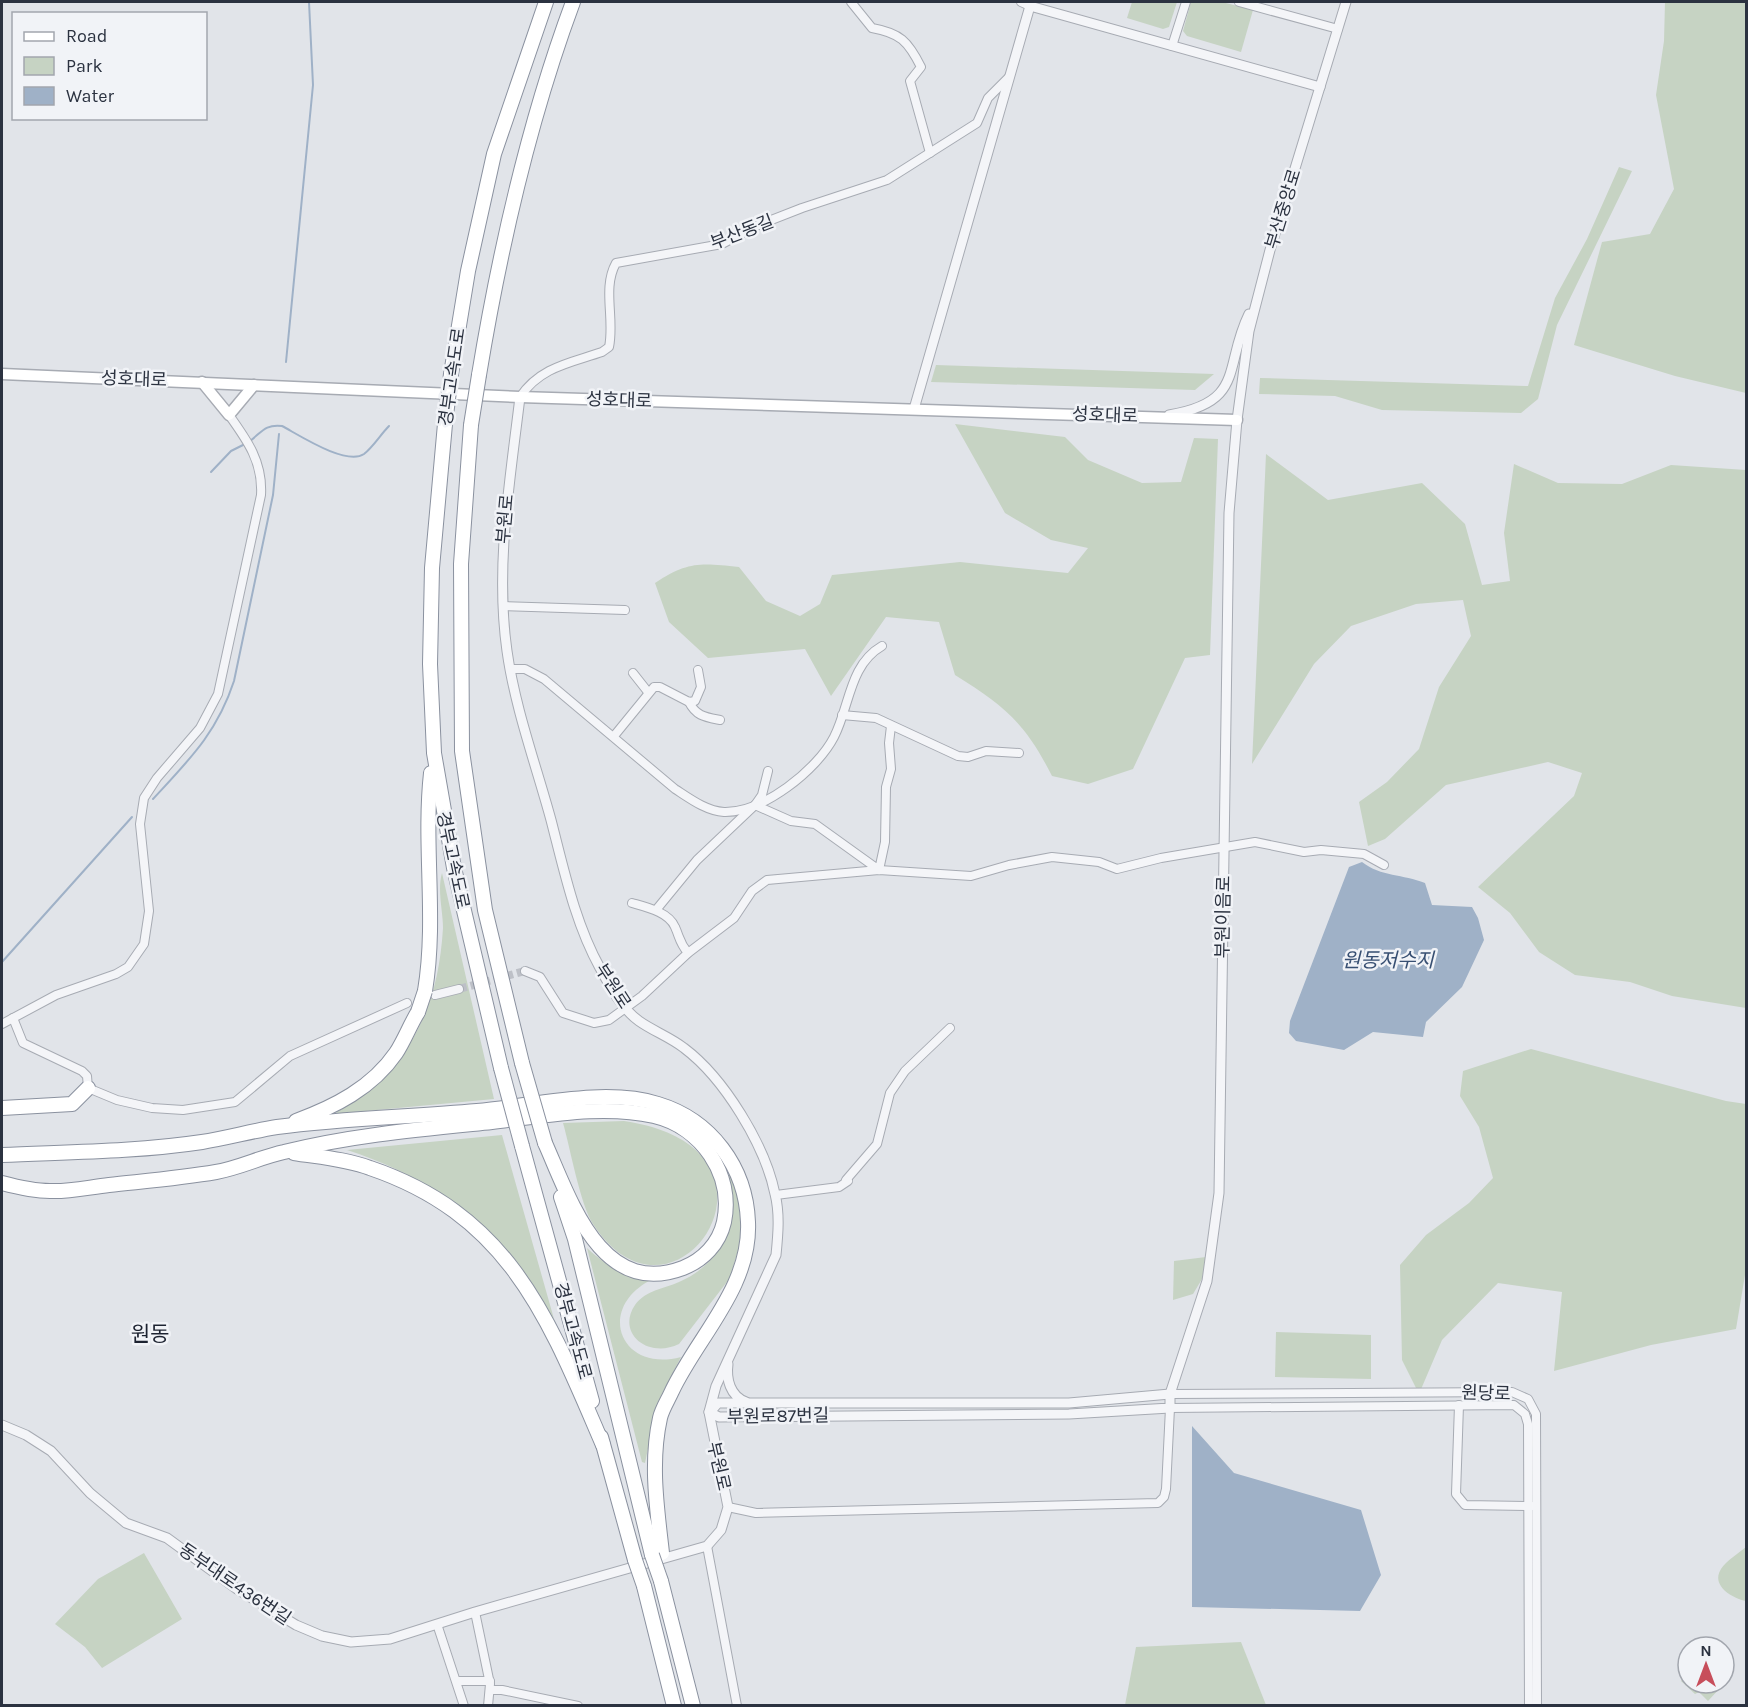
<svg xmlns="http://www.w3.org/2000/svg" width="1748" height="1707" font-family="Karla,'Noto Sans KR',sans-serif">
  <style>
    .green { fill: #c6d3c3 }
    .water { fill: #9fb1c7 }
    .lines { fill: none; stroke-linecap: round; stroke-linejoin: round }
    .stream { stroke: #9fb1c7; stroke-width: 2 }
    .minor-tunnel { stroke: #bdc0c7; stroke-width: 8; stroke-dasharray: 8 4; stroke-linecap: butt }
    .minor-casing { stroke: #a7abb3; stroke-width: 10 }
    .tertiary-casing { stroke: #a7abb3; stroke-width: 11 }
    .secondary-casing { stroke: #a7abb3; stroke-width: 13 }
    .motorway-casing { stroke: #8a919f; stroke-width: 16 }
    .minor { stroke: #f4f5f8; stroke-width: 8 }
    .tertiary { stroke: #f4f5f8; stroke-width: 9 }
    .secondary { stroke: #fff; stroke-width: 10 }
    .motorway { stroke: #fff; stroke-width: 14 }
    .motorway-bridge-casing { stroke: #8a919f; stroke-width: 16; stroke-linecap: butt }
    .motorway-bridge { stroke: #fff; stroke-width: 14 }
    .labels { text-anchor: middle; stroke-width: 5; stroke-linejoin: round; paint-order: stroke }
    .street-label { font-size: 18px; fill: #2b3240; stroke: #f1f3f7 }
    .water-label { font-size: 20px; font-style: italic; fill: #374f72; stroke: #f1f3f7 }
    .quarter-label { font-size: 21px; fill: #1d2331; stroke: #f1f3f7 }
  </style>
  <rect width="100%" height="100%" fill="#e1e4e9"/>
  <g class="green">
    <polygon points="1132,2 1177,2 1169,27 1163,29 1127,18"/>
    <polygon points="1191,2 1222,2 1253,10 1241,52 1187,36 1183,31"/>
    <polygon points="1665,2 1746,2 1746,393 1675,376 1574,345 1602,242 1650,234 1674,189 1656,95 1664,41"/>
    <polygon points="1619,167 1632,171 1557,325 1538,399 1521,413 1382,410 1335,396 1259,394 1260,378 1528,386 1555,298 1587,239"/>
    <polygon points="936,365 1214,374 1195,390 931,382"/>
    <path d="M955 424 1065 437 1088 460 1142 483 1181 482 1194 438 1218 439 1210 655 1185 658 1133 769 1088 784 1052 776C1025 723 1005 706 955 675L939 622 886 617 831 696 805 649 708 658 669 622 655 583C688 561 701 563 739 567L766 601 800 616 820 604 832 575 960 562 1068 573 1088 548 1051 540 1005 513Z"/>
    <polygon points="1266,454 1328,500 1422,483 1465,524 1482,585 1510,581 1504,533 1514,464 1558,483 1622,484 1671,465 1746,470 1746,1008 1672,996 1630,982 1575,975 1539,952 1510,913 1478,887 1574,796 1582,773 1548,762 1446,785 1385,839 1368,846 1359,802 1387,782 1419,749 1439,687 1471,636 1463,600 1416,604 1351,626 1314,664 1252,764"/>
    <path d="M442 873 494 1099 334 1114C407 1070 438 1013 443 928 443 911 437 890 442 873Z"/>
    <polygon points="1531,1049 1726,1101 1746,1104 1746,1269 1736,1329 1651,1345 1554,1371 1562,1292 1498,1283 1442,1340 1419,1394 1402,1360 1400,1265 1426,1235 1469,1203 1493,1178 1479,1127 1460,1096 1463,1071"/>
    <path d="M624 1121C810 1148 674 1350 593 1224 580 1204 570 1147 563 1123Z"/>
    <path d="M502 1135 554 1319C505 1233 442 1181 347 1150Z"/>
    <path d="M729 1176 733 1177 743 1205V1233L730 1278 679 1344C648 1359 616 1333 635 1305 646 1290 663 1289 679 1282 725 1262 736 1222 729 1176Z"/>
    <path d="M587 1248C606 1266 624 1275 649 1281 596 1310 621 1373 681 1357L657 1404 645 1463 642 1462Z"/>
    <polygon points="1206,1257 1202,1279 1193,1294 1173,1300 1174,1261"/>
    <polygon points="1276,1332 1371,1335 1371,1379 1275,1377"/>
    <path d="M1746 1547V1601C1734 1599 1710 1586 1721 1569 1726 1561 1739 1553 1746 1547Z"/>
    <polygon points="144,1553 182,1619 102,1668 85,1647 55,1624 98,1579"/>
    <polygon points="1241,1642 1266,1705 1125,1705 1136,1647"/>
    <polygon points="1688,1673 1688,1683 1714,1683 1720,1688 1708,1701 1699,1692 1695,1694 1681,1681"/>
  </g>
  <g class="water">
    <path d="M1362 862C1381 877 1403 874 1425 883L1432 905 1472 907 1478 918 1484 940 1462 987 1426 1022 1423 1037 1373 1032 1344 1050 1296 1041 1289 1033 1290 1021 1349 867Z"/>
    <polygon points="1192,1426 1234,1473 1361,1510 1381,1575 1360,1611 1192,1607"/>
  </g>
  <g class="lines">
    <g class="stream">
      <polyline points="286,362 313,85 309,2"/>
      <path d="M250 441C262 432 265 424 282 426 299 435 346 466 364 454 373 447 381 434 389 426"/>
      <polyline points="211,472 231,451 245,444"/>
      <path d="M153 799C189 760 217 733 234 681L273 495 279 434"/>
      <polyline points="2,962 132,817"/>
    </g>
    <polyline class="minor-tunnel" points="459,989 525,971"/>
    <g class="minor-casing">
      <g id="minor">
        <path d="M851 2 872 28C900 33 908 41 921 67L910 81 930 153"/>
        <polyline points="1021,2 1030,6"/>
        <polyline points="1239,2 1338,29"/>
        <polyline points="1172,46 1186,2"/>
        <path d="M520 397C540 367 570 363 602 352L609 347C615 319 602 288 616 263L722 244 756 226 802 208 887 180 977 123 988 98 1009 77"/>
        <polyline points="503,606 625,610"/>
        <path d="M511 669H525L544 679 675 789C689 798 706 811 724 812 763 813 817 770 834 737 850 706 849 665 882 646"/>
        <polyline points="633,673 648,692"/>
        <path d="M689 702C696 716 705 717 720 720"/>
        <polyline points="842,715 876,718 958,756 968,757 986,751 1019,753"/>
        <polyline points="614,736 654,687 660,687 689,702 695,701 701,687 698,670"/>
        <polyline points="755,805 791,821 815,824 879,870 885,842 886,787 891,769 889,743 891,726"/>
        <path d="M632 903C646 907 669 912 675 927 680 938 679 942 688 953"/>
        <polyline points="656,910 697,860 755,805 762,795 768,771"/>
        <polyline points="525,971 540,977 563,1013 594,1023 609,1020 642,996 688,953 734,918 752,891 767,880 879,870 971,876 1009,865 1052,857 1099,862 1117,869 1161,858 1255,842 1304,852 1321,850 1364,854 1384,865"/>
        <polyline points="435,995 459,989"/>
        <polyline points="13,1018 23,1043 82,1071 87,1076 88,1088 117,1100 152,1108 183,1110 235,1102 290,1056 407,1003"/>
        <path d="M2 1024 56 995 116 974 128 967 144 944 149 911 140 824 144 798 157 778 200 728 218 694 261 495C263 462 247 440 229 415"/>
        <polyline points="846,1180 877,1144 890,1093 905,1071 950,1028"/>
        <polyline points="776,1195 839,1187 848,1181"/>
        <polyline points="1170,1394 1512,1392 1528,1399 1536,1414 1537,1706"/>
        <polyline points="1459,1405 1456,1494 1465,1505 1532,1506"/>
        <polyline points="728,1507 756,1513 1158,1503 1164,1497 1166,1489 1170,1408 1514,1405 1525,1414 1528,1424 1529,1706"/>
        <polyline points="707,1546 737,1706"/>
        <polyline points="475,1612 490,1684 488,1706"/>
        <polyline points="437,1624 464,1706"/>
        <polyline points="457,1681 490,1681"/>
        <polyline points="490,1690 502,1690 578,1706"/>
      </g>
    </g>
    <g class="tertiary-casing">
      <g id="tertiary">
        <polyline points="914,409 1030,6 1320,87"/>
        <path d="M1169 415C1246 402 1223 367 1249 314"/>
        <path d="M728 1364C726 1379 730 1396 746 1402"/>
        <polyline points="711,1411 718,1403 1069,1403 1170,1394"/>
        <polyline points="709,1412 719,1417 1069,1414 1170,1408 1170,1394 1207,1281 1219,1193 1229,513 1237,420 1249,331 1270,250 1346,2"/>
        <path d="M2 1425 26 1435 51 1451 90 1493 126 1523 167 1538 237 1589 296 1625 322 1636 351 1642 390 1639 475 1612 707 1546 721 1530 728 1507 709 1412 716 1386 776 1255C778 1235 780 1214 775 1194 765 1145 724 1078 684 1048 670 1037 653 1031 639 1021 622 1009 610 987 600 968 575 923 564 870 551 820 536 765 515 708 507 651 495 566 510 481 520 397"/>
      </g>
    </g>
    <g class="secondary-casing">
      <g id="secondary">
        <polyline points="2,374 520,397 1237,420"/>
        <polyline points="202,382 229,415 254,385"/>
      </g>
    </g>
    <g class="motorway-casing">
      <g id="motorway">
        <polyline points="451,374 468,271 494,154 546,2"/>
        <path d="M479 375C500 248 528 123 573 2"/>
        <polyline points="445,424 432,568 430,664 434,753 454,868 501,1068"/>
        <polyline points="471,425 461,564 462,751 485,910 522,1063"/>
        <path d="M425 991C437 918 423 846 431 773"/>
        <polyline points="2,1108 72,1104 88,1088"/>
        <path d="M296 1121C334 1107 372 1088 396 1053 404 1041 410 1025 418 1012"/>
        <polyline points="522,1146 592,1401"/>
        <path d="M294 1153C319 1157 346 1159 370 1168 511 1216 549 1320 603 1445"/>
        <path d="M2 1155C68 1152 135 1152 202 1142 227 1138 252 1131 277 1127 343 1118 410 1117 477 1111 532 1106 605 1087 658 1104 711 1120 746 1167 748 1222 751 1287 698 1336 672 1391 668 1400 662 1409 660 1418 650 1463 657 1508 662 1553"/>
        <path d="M2 1183C17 1187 34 1191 50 1191 69 1192 90 1187 109 1185 145 1181 181 1178 216 1172 239 1168 261 1157 284 1152 352 1135 423 1129 492 1122 545 1116 602 1104 654 1116 701 1127 734 1174 724 1222 719 1244 703 1260 683 1268 601 1299 570 1199 545 1143"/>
        <polyline points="561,1197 575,1239 652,1555"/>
        <polyline points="601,1437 635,1560"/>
        <polyline points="661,1581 693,1706"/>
        <polyline points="644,1586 674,1706"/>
      </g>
    </g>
    <use href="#minor" class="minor"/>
    <use href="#tertiary" class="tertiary"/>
    <use href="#secondary" class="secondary"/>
    <use href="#motorway" class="motorway"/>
    <g class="motorway-bridge-casing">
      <g id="motorway-bridge">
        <polyline points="445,424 451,374"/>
        <polyline points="471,425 479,375"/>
        <polyline points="418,1012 425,991"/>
        <polyline points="522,1063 545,1143"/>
        <polyline points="501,1068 522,1146"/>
        <polyline points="652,1555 661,1581"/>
        <polyline points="635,1560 644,1586"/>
      </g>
    </g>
    <use href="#motorway-bridge" class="motorway-bridge"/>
  </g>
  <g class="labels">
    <g class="street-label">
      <text transform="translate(1283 209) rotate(-73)" y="6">부산중앙로</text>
      <text transform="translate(742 232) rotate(-21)" y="6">부산동길</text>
      <text transform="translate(452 377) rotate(-82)" y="6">경부고속도로</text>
      <text transform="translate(134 379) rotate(2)" y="6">성호대로</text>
      <text transform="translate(619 400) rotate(2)" y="6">성호대로</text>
      <text transform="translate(1105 415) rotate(2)" y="6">성호대로</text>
      <text transform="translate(505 519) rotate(-85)" y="6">부원로</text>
      <text transform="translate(453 860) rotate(78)" y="6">경부고속도로</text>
      <text transform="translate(1223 917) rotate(-89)" y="6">부원이음로</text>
      <text transform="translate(613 986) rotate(57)" y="6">부원로</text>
      <text transform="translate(573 1331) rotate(75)" y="6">경부고속도로</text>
      <text transform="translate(1486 1393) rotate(2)" y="6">원당로</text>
      <text transform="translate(778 1416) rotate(-1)" y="6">부원로87번길</text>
      <text transform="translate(719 1466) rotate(77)" y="6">부원로</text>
      <text transform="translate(235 1584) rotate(34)" y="6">동부대로436번길</text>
    </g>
    <g class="water-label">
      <text x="1388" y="967">원동저수지</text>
    </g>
    <g class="quarter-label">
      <text x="150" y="1341">원동</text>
    </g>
  </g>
  <rect width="1748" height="1707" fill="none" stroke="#2b3240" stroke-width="6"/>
  <rect x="12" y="12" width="195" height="108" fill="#f1f3f7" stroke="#a2a6ae" stroke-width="1.5"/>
  <rect x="24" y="32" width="30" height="9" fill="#ffffff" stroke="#a2a6ae" stroke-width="1.5"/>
  <text x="66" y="42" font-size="18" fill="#2b3240">Road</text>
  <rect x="24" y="57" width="30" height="18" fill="#c6d3c3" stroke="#a2a6ae" stroke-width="1.5"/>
  <text x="66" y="72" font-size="18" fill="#2b3240">Park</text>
  <rect x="24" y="87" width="30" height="18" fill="#9fb1c7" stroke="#a2a6ae" stroke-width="1.5"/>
  <text x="66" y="102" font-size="18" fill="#2b3240">Water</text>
  <g transform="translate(1706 1665)"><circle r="28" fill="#f1f3f7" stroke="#a2a6ae" stroke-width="1.5"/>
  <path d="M0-4.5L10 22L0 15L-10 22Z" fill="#c74e5b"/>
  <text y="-9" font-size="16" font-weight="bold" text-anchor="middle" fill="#2b3240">N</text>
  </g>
</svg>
